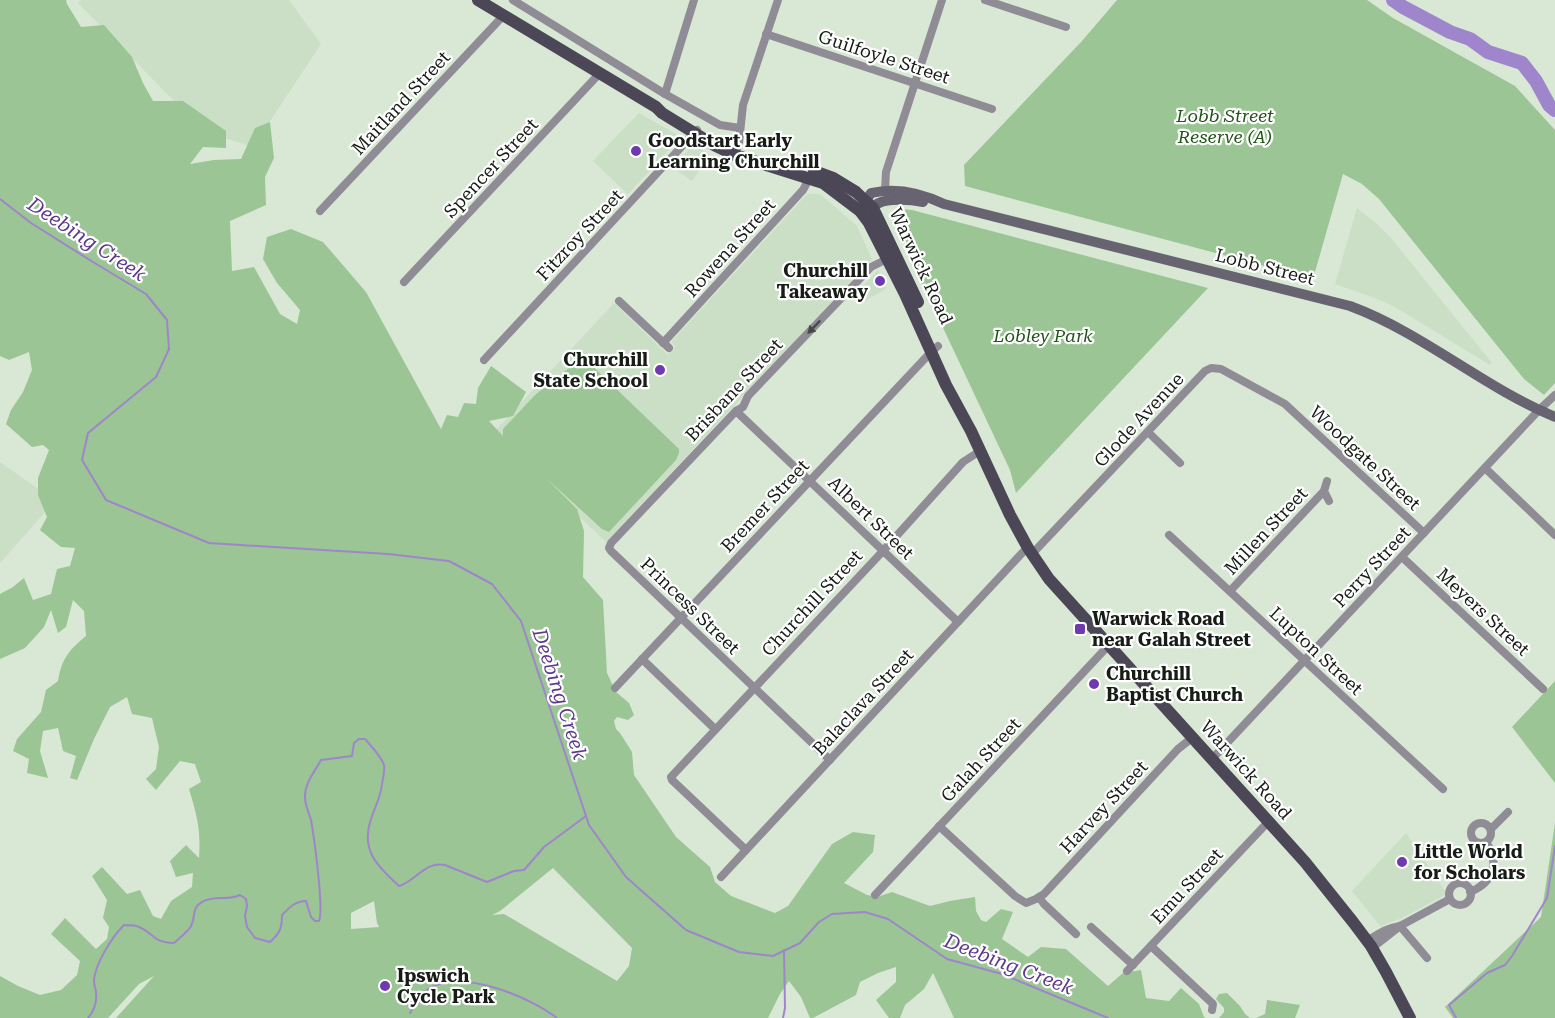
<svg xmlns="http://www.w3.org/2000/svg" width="1555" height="1018" font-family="'Roboto Serif',serif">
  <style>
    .built { fill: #cadfc6 }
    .green { fill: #9bc594; fill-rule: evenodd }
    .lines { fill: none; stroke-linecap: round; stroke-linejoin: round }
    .stream { stroke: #9f85cb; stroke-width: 2 }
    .river { stroke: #9f85cb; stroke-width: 14 }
    .street { stroke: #8f8c95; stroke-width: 8 }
    .secondary { stroke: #686370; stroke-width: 10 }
    .primary { stroke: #4c4756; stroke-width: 12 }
    .oneway { fill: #474949 }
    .poi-dot { fill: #6f39af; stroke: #fff; stroke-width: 2 }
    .labels { text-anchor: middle; stroke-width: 4.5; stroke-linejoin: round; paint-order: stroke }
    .street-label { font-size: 18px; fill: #171d16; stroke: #fff }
    .park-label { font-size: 18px; font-style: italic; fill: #205517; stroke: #fff }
    .poi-label { font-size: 18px; font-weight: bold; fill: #171d16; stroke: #fff; text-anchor: start }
    .water-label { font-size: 20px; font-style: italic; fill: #5d398e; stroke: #fff }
  </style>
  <rect width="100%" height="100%" fill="#d8e8d5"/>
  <g class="built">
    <polygon points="81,0 289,0 321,44 253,147 225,138 177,104 78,3"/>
    <polygon points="639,113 676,134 678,140 628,194 593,161"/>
    <polygon points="693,145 710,154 692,181 672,167"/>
    <polygon points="807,194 820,194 857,226 872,259 606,542 492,434 614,303 668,355 676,347 671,342"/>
    <polygon points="1357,208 1377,224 1391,238 1492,363 1490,365 1395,307 1375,298 1335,284"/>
    <polygon points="878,270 886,289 865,301 859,290"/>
    <polygon points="0,462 55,501 0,563"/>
    <polygon points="1406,833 1445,891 1445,895 1400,919 1390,922 1381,927 1352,891"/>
  </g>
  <g class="green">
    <path d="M0 0H66L67 4 81 27 104 25 132 57 143 83 153 101H183L226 131V148L203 147 190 164 214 160 241 159 255 128 270 122 274 158 265 177 266 205 230 221 232 271 254 267 280 314 297 324 300 310 277 283 263 259 267 237 291 229 323 242 366 292 441 429 447 415 458 417 464 403 476 404 478 388 491 366 526 392 513 416 489 421 503 436V429L535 395 583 357 679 449V453L676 460 609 532 602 529 546 478 577 509 584 531 583 577 603 600 607 673 616 692 629 703 634 715 628 720 617 717 614 721 616 729 620 733 632 752 634 775 676 837 710 867 715 882 731 896 775 913 788 906 832 844 853 832 875 835 873 852 844 883 867 895 877 897 892 892 930 906 950 901 975 897 976 911 981 920 986 922 1001 909 1013 912 1002 939 1028 957 1041 947 1066 949 1108 986 1123 973 1141 970 1146 998 1169 1001 1181 988 1199 1004 1204 1017 1206 1018H954L933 973 924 989 905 1005 900 1018H889L876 1000 896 982V967L878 973 860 982 856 995 813 1018H810L801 997 789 981 780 994 768 1018H116L154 976 139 984 108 1018H0V976L18 986 40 995 61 990 77 975 80 961 51 934 65 918 96 949 107 939 109 927 103 918 107 900 92 876 102 867 127 894 140 890 153 916 161 919 171 901 192 887 193 873 176 877 170 861 186 845 199 858C201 831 197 815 189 789L201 782 195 764 180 761 156 790 146 779 156 769 159 747 152 718 132 714 127 697 110 707 94 739 77 780 70 778 76 756 63 751 58 728 43 731 40 751 48 778 27 773 29 759 13 751 17 739 41 712 46 690 58 681C62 658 69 650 86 636L84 611 73 600 66 627 58 633 51 610 44 627 25 648 0 659V594L13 587 24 578 33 600 51 594 57 569 70 566 75 548 61 547 40 530 47 517 38 495V478L49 450 43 445 32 447 6 424 11 410 23 392 32 370 29 352 9 360 0 356ZM553 868 632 948 629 966 617 981 504 914 492 915 500 911ZM374 901 377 923 379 927 351 929V913Z"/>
    <polygon points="1117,0 1367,0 1393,18 1515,86 1555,130 1555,383 1544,395 1524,379 1379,199 1362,184 1343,174 1313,279 965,186 964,165 1082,41"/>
    <polygon points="901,209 912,210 1208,288 1016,493 1010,470 921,281 894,211"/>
    <polygon points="1555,681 1555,783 1512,727"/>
    <polygon points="1555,823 1555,1018 1453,1018 1445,1007 1541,917"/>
    <polygon points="1227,993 1240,1006 1245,1014 1250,1018 1219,1018 1224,1012 1224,1008 1216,999 1219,994"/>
    <polygon points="1267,1000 1300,1005 1295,1018 1256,1018 1265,1014"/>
  </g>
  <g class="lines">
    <g class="stream">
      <polyline points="0,199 31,223 93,262 146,294 167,320 169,349 156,377 88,433 82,460 106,500 209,543 388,554 449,561 492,584 521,621 589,825 626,877 686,930 739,952 773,956 800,943 819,922 832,914 865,912 888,919 947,959 1002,974 1108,1018"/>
      <path d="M410 1013C415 1004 420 994 430 988 463 969 530 997 557 1018"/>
      <path d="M88 1018C94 1011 97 1001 96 992 96 989 94 986 94 982 94 965 112 937 124 925 129 925 135 925 139 927 156 934 151 942 174 943 179 938 188 932 191 926 196 917 191 908 202 902 214 895 228 901 240 895L246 899 247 906 245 916 247 927 255 938 270 942C280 933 282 928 282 915 289 908 295 901 306 901L311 917 315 921H319C324 908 314 837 311 820 309 813 305 805 305 798 304 784 315 771 321 760L352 756 354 743 359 739H365C371 746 381 756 384 765 385 770 383 778 382 784 381 796 375 807 371 819 360 850 378 867 399 886 416 881 425 861 445 865L487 882 514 871 524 870 544 847 586 816"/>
      <polyline points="783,1018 785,1008 784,950"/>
      <polyline points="1456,1018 1449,1005 1487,973 1505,965 1512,956 1547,898 1555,846"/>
    </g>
    <polyline class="river" points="1393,0 1403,7 1450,32 1470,39 1488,52 1522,63 1536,81 1549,105 1555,110"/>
    <g class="street">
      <polyline points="513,0 665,94 720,125 740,128"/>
      <polyline points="985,0 1066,27"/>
      <polyline points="766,34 992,109"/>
      <polyline points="665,94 694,0"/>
      <polyline points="735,155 739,142 743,105 778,0"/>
      <polyline points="885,190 886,172 942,0"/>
      <polyline points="320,211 503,16"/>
      <polyline points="404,282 599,74"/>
      <polyline points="619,301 669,348"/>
      <polyline points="663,343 803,190 810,177"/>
      <polyline points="484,360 697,130"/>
      <polyline points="736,411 958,622"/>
      <polyline points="1148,432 1180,463"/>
      <polyline points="1485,468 1555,535"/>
      <polyline points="1327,481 1324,491 1329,501"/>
      <polyline points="1169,535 1443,789"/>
      <polyline points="1032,554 1205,371 1211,368 1221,369 1285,404 1424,533"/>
      <polyline points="1402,557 1543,689"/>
      <polyline points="1230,591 1324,491"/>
      <polyline points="642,659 715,729"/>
      <polyline points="615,688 932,351 938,346"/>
      <polyline points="1212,759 1539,410 1555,395"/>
      <polyline points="830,760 611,551 609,548 611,543 736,411 743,407 748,396 871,267 887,259"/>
      <circle cx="1481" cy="833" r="10"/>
      <polyline points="939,826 1015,896 1026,903 1036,899 1044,894 1178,749 1192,738"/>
      <polyline points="1491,829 1508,812"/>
      <polyline points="746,850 672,780 671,777 883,551 963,462 980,451"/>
      <polyline points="721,877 1023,552 1028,548"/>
      <circle cx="1460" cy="894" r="11"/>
      <path d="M1470 892C1494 882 1500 862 1486 842"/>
      <polyline points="875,895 1108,646"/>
      <polyline points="1039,897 1044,904 1076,934"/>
      <polyline points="1400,926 1427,958"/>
      <polyline points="1091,927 1133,965"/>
      <path d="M1367 941C1378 934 1386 928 1400 926"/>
      <polyline points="1151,946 1213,1004 1212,1010"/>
      <polyline points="1372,948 1400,926 1450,899"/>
      <polyline points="1127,971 1268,822"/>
    </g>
    <g class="secondary">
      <path d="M863 206 871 193C896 187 921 193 944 204L1350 306C1423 333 1483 387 1555 417"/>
      <path d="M866 209C872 208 874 205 879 203 889 198 912 200 923 202"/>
    </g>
    <g class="primary">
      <polyline points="478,0 656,107 662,113 714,145 735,155 823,183 860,211 869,223 905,294 946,385 971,431 1010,515 1028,548 1049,579 1305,862 1353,922 1371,946 1386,972 1410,1018"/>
      <polyline points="814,171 833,178 856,192 873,208 918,302"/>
    </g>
  </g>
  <defs><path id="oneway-solid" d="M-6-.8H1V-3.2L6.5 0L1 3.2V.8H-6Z" transform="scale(1.5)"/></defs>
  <use class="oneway" href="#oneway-solid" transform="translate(814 327) rotate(134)"/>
  <g class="poi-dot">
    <circle cx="636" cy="151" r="6"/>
    <circle cx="880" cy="281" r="6"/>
    <circle cx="660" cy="370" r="6"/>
    <rect x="1074" y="623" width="12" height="12" rx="3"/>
    <circle cx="1094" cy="684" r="6"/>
    <circle cx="1402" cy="862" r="6"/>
    <circle cx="385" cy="986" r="6"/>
  </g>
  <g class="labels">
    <g class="street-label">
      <text transform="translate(884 57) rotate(18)" y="6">Guilfoyle Street</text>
      <text transform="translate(401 103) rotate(-47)" y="6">Maitland Street</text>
      <text transform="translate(491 168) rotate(-47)" y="6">Spencer Street</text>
      <text transform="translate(580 235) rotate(-47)" y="6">Fitzroy Street</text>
      <text transform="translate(730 248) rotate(-48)" y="6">Rowena Street</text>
      <text transform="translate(921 266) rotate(65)" y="6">Warwick Road</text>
      <text transform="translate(1265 267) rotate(14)" y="6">Lobb Street</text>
      <text transform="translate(734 390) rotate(-47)" y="6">Brisbane Street</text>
      <text transform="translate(1139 420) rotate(-47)" y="6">Glode Avenue</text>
      <text transform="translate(1365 458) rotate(43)" y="6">Woodgate Street</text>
      <text transform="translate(765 506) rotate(-47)" y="6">Bremer Street</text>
      <text transform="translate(871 518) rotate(44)" y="6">Albert Street</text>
      <text transform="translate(1266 531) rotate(-47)" y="6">Millen Street</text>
      <text transform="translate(1372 567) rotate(-47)" y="6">Perry Street</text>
      <text transform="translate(812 603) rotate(-47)" y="6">Churchill Street</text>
      <text transform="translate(690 606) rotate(44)" y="6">Princess Street</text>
      <text transform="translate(1483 612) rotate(43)" y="6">Meyers Street</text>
      <text transform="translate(1316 651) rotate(43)" y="6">Lupton Street</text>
      <text transform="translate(863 702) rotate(-47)" y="6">Balaclava Street</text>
      <text transform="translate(981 760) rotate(-47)" y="6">Galah Street</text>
      <text transform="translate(1246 770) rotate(48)" y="6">Warwick Road</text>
      <text transform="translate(1104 807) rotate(-47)" y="6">Harvey Street</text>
      <text transform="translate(1187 886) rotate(-47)" y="6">Emu Street</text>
    </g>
    <g class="park-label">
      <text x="1225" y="122">Lobb Street<tspan x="1225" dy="21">Reserve (A)</tspan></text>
      <text x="1043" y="342">Lobley Park</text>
    </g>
    <g class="poi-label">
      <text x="648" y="147">Goodstart Early<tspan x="648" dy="21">Learning Churchill</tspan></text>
      <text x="868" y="277" text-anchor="end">Churchill<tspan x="868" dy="21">Takeaway</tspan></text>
      <text x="648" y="366" text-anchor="end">Churchill<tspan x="648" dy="21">State School</tspan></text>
      <text x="1092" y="625">Warwick Road<tspan x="1092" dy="21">near Galah Street</tspan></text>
      <text x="1106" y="680">Churchill<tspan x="1106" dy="21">Baptist Church</tspan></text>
      <text x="1414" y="858">Little World<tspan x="1414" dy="21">for Scholars</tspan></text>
      <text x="397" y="982">Ipswich<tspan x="397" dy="21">Cycle Park</tspan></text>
    </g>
    <g class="water-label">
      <text transform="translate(87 239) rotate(33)" y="7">Deebing Creek</text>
      <text transform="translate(560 694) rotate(72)" y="7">Deebing Creek</text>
      <text transform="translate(1009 964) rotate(21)" y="7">Deebing Creek</text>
    </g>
  </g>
</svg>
